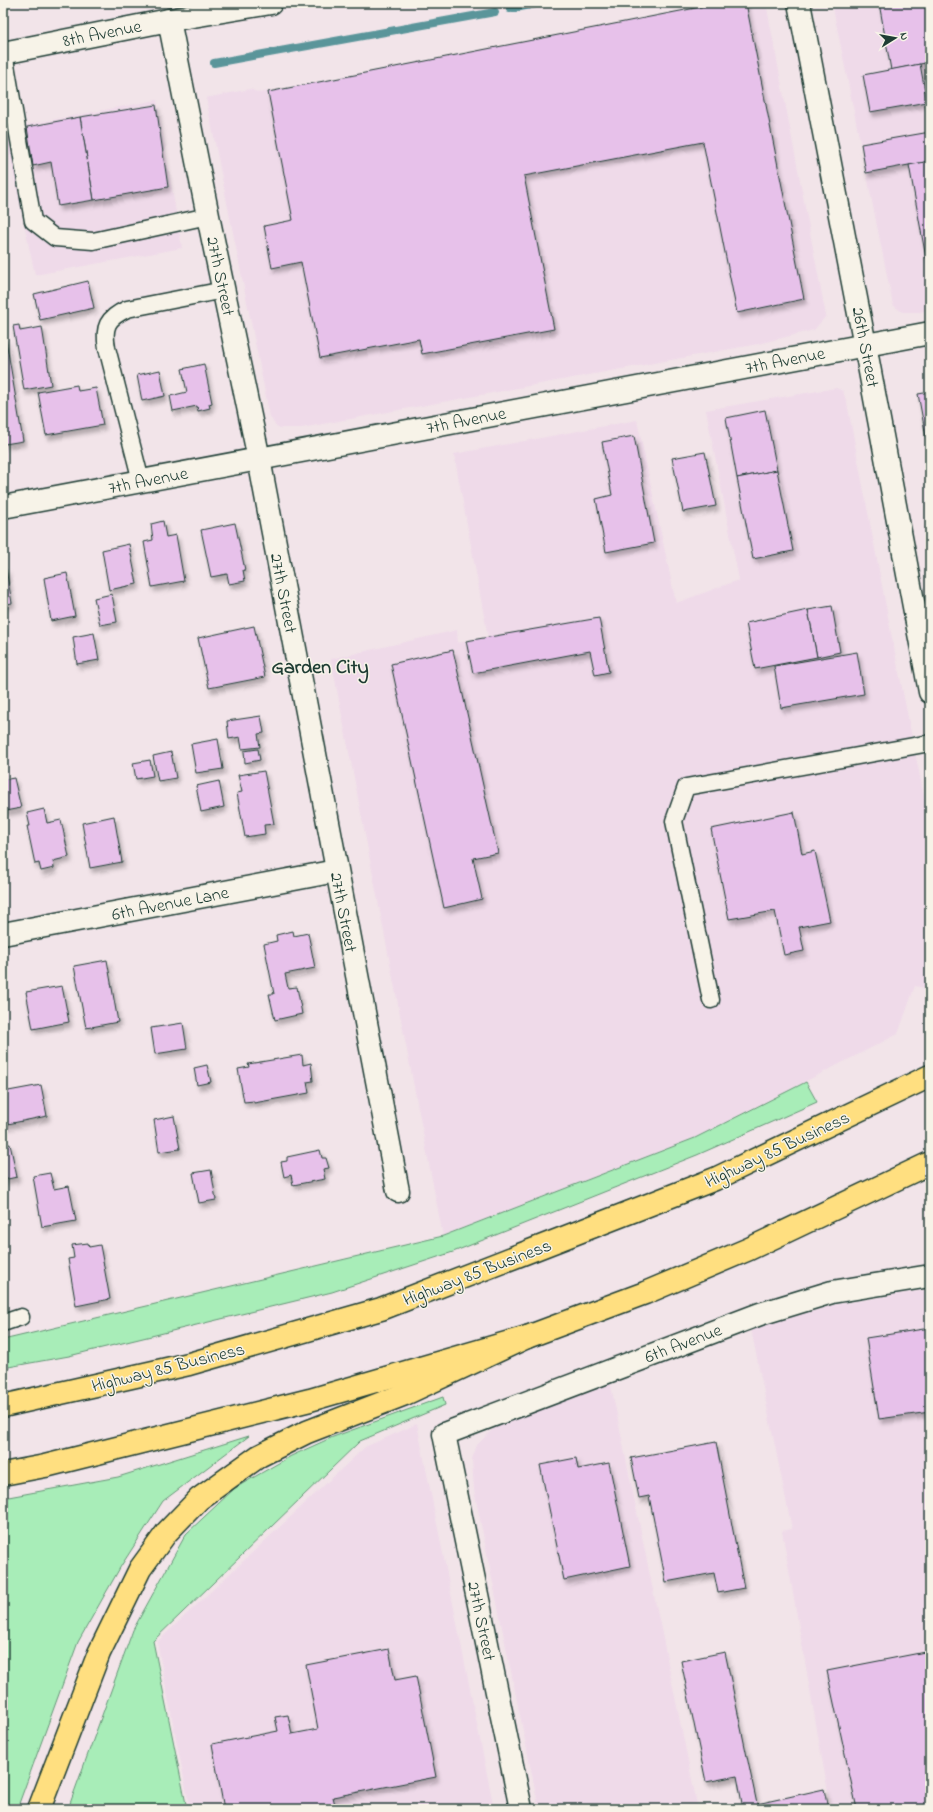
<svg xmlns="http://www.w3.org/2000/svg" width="933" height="1812" font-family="'Indie Flower',sans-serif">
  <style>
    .built { fill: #efdae9 }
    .green { fill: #a8edb8; stroke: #649576 }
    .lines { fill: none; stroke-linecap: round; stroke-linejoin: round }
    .stream { stroke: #5a959a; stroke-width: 8 }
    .building { fill: #e7c1ea; stroke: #1f3d34; filter: url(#shadow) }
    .lane-casing { stroke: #1f3d34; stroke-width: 19 }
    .street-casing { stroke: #1f3d34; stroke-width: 25 }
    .secondary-casing { stroke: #1f3d34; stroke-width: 25 }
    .primary-casing { stroke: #1f3d34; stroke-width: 25 }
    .highway-casing { stroke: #1f3d34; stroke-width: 25 }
    .lane { stroke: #f7f3e8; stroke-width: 16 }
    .street { stroke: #f7f3e8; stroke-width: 22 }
    .secondary { stroke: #f7f3e8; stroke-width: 22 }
    .primary { stroke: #ffdf80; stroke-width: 22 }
    .highway { stroke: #ffdf80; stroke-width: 22 }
    .labels { text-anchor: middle; stroke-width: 3; stroke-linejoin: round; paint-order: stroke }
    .street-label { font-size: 18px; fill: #1f3d34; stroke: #f7f3e8 }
    .quarter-label { font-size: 20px; font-weight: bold; fill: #1f3d34; stroke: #f7f3e8 }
  </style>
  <defs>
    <filter id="shadow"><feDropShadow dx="2.5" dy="4.5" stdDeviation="2" flood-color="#0004"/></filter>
  </defs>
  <rect width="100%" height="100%" fill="#f2e4e9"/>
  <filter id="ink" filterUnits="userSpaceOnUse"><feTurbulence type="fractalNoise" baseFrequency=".025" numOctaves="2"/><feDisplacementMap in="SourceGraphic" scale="8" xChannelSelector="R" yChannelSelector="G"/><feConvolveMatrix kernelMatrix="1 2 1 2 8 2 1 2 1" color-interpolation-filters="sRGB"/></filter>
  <g filter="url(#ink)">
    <g class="built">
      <polygon points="732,3 766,3 826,316 814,330 758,344 301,428 280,428 275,425 270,417 206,98 250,89 259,93"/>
      <polygon points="832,3 930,3 930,310 920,312 902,312 893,305"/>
      <polygon points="157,100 182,248 35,275 4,129"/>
      <polygon points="836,388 843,391 847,403 893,643 930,826 930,989 915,986 898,1034 695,1138 443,1236 331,659 457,630 458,643 488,637 454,454 637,420 676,603 739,580 706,410"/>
      <polygon points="930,1289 930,1809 831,1809 782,1531 792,1529 751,1329 834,1305"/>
      <polygon points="610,1381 698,1809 539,1809 474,1490 472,1459 477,1445 496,1426"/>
      <polygon points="417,1424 494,1809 190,1809 157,1642 365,1447"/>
    </g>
    <g class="green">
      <polygon points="806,1082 817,1102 697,1155 453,1252 332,1292 69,1356 3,1368 3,1340 443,1236 695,1138"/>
      <polygon points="443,1397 445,1405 360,1441 153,1641 187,1809 68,1809 133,1630 186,1534 235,1488 291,1456 333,1437"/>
      <polygon points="249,1436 163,1501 121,1566 78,1642 17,1809 3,1809 3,1498 118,1477"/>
    </g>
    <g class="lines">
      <g class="stream">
        <polyline points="510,9 541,3"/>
        <polyline points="214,63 495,12"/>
      </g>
    </g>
    <g class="building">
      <polygon points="721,3 746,3 804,299 737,313 703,142 524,176 554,329 422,354 419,339 320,358 301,262 272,268 264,226 293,220 268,92"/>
      <polygon points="879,3 930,3 930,62 891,70"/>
      <polygon points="920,64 927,102 870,112 863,75"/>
      <polygon points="156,105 168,187 94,200 80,117"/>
      <polygon points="80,117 94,200 58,206 51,162 33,166 27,127"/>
      <polygon points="930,132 930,161 866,173 861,144"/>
      <polygon points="930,161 930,257 926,258 909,165"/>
      <polygon points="88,281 94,308 40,320 34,294"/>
      <polygon points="19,325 20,331 42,327 51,385 24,390 13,326"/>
      <polygon points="3,340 6,340 23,441 5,444 3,434"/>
      <polygon points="204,364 212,403 209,404 210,408 198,411 197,406 173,411 170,396 187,392 182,369"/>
      <polygon points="160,370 165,396 142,401 137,375"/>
      <polygon points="77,385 78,391 96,388 103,425 46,435 38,392"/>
      <polygon points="930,392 930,458 918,394"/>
      <polygon points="765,410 777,470 737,478 726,418"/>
      <polygon points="634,436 654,543 606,552 596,499 612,495 602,442"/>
      <polygon points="705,452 716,506 683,512 672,458"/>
      <polygon points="777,470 793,551 753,559 737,478"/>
      <polygon points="163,521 166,537 176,535 184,581 152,587 144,542 153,540 151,524"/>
      <polygon points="235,523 245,570 243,570 245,581 229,584 227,574 211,577 201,530"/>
      <polygon points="129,544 137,584 109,590 102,550"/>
      <polygon points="3,569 6,569 12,603 3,605"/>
      <polygon points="67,573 75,616 51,621 44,578"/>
      <polygon points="112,594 117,622 100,625 94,598"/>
      <polygon points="832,606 840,652 817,657 808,610"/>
      <polygon points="808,610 817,657 755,669 746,623"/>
      <polygon points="599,618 609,672 595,675 590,651 473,673 466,641"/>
      <polygon points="254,626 265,677 209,688 198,638"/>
      <polygon points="94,633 99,660 77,664 73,637"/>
      <polygon points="453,650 498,853 473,858 482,899 444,908 391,664"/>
      <polygon points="857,652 864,694 781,708 774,666"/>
      <polygon points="261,716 264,733 258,734 260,747 242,749 240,737 229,739 227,721"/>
      <polygon points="218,739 223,769 196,773 191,744"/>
      <polygon points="258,749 260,760 245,763 244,751"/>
      <polygon points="171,752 176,778 158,781 153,756"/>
      <polygon points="150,760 153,776 136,779 133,763"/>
      <polygon points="264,771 274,824 264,825 265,834 245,837 237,793 242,792 238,775"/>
      <polygon points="14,778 21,808 5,811 3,801 3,780"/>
      <polygon points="219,781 224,807 201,812 196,786"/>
      <polygon points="44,809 47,823 61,820 69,857 53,861 54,868 41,871 39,863 35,864 27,826 30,826 27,813"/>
      <polygon points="794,812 802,854 815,851 830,921 799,927 804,951 784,955 775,911 729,919 711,829"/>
      <polygon points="114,816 122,862 90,868 82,823"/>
      <polygon points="293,931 294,936 308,933 315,968 285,974 288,988 297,987 302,1014 275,1020 269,994 274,994 264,944 277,941 276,935"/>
      <polygon points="107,960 118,1022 86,1028 74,966"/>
      <polygon points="62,986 69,1022 33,1029 26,992"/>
      <polygon points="183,1023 187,1049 155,1054 151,1028"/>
      <polygon points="302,1055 303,1065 311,1063 313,1081 307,1082 309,1093 254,1103 254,1101 244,1102 238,1069 249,1067 248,1064"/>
      <polygon points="207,1065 211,1082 197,1085 194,1068"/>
      <polygon points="41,1085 47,1116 3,1125 3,1092"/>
      <polygon points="174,1116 180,1149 159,1152 154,1120"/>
      <polygon points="10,1144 17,1177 3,1180 3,1145"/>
      <polygon points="320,1150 322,1158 326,1158 329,1168 323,1169 325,1179 293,1185 291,1175 284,1177 281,1162 287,1161 287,1157"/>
      <polygon points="211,1170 216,1200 199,1203 193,1173"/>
      <polygon points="50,1173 54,1189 69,1186 76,1221 42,1227 33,1176"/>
      <polygon points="88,1243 89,1247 100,1245 110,1299 76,1306 68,1259 74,1258 72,1245"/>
      <polygon points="930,1328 930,1412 879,1419 866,1338"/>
      <polygon points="716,1442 744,1588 718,1593 714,1573 666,1582 649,1496 639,1498 631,1458"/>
      <polygon points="576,1458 578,1469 609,1463 630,1566 564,1580 540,1465"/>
      <polygon points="389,1649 395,1680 416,1676 436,1777 333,1797 336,1809 224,1809 212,1744 278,1731 275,1717 288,1715 292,1734 318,1729 306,1665"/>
      <polygon points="930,1651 930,1809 857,1809 827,1671"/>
      <polygon points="725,1652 757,1804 824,1789 828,1809 743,1809 737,1776 706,1782 681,1661"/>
    </g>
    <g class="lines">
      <g class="lane-casing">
        <g id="lane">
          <polyline points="4,53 33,221 55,238 93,241 208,216"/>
          <path d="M141 481 107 348C103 327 107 318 127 309L224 290"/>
          <polyline points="711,1000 674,821 686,787 930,743"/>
          <polyline points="3,1323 21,1317"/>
        </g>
      </g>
      <g class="street-casing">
        <g id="street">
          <polyline points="799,3 865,345 930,692"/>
          <polyline points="169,20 208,216 259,459 398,1191"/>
          <polyline points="3,507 930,333"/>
          <polyline points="3,934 336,871"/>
          <polyline points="521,1809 444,1434 760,1314 832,1292 930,1276"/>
        </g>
      </g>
      <g class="secondary-casing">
        <polyline id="secondary" points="3,53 169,20 271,3"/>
      </g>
      <g class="primary-casing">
        <g id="primary">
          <polyline points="3,1406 189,1364 381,1309 715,1179 930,1076"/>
          <polyline points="3,1474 45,1466 310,1400 527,1337 645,1293 749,1249 930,1163"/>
        </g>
      </g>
      <g class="highway-casing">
        <polyline id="highway" points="39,1809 99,1653 140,1569 167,1532 199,1499 259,1456 307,1432 405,1394 527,1337"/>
      </g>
      <use href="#lane" class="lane"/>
      <use href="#street" class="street"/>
      <use href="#secondary" class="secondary"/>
      <use href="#primary" class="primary"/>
      <use href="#highway" class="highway"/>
    </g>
  </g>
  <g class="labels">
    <g class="street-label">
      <text transform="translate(102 33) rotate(-11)" y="6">8th Avenue</text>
      <text transform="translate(221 276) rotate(78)" y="6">27th Street</text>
      <text transform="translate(866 347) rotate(79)" y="6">26th Street</text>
      <text transform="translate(785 360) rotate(-11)" y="6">7th Avenue</text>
      <text transform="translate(466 420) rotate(-11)" y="6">7th Avenue</text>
      <text transform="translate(148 480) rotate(-11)" y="6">7th Avenue</text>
      <text transform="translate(284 593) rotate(79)" y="6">27th Street</text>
      <text transform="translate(170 903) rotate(-11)" y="6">6th Avenue Lane</text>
      <text transform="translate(344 912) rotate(79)" y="6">27th Street</text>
      <text transform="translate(777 1149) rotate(-25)" y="6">Highway 85 Business</text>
      <text transform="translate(477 1272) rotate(-21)" y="6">Highway 85 Business</text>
      <text transform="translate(683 1343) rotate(-21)" y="6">6th Avenue</text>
      <text transform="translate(168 1367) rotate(-14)" y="6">Highway 85 Business</text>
      <text transform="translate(482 1621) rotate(78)" y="6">27th Street</text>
    </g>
    <g class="quarter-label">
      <text x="320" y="673">Garden City</text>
    </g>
  </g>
  <rect width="933" height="1812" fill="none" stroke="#f7f3e8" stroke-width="16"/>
  <rect x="8" y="8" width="917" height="1796" fill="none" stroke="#1f3d34" stroke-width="1.5" filter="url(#ink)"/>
  <g transform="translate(895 38) rotate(79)" stroke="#f7f3e8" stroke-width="3" paint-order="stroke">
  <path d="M0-3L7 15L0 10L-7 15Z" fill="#1f3d34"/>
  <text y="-6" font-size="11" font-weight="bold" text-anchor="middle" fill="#1f3d34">N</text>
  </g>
</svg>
